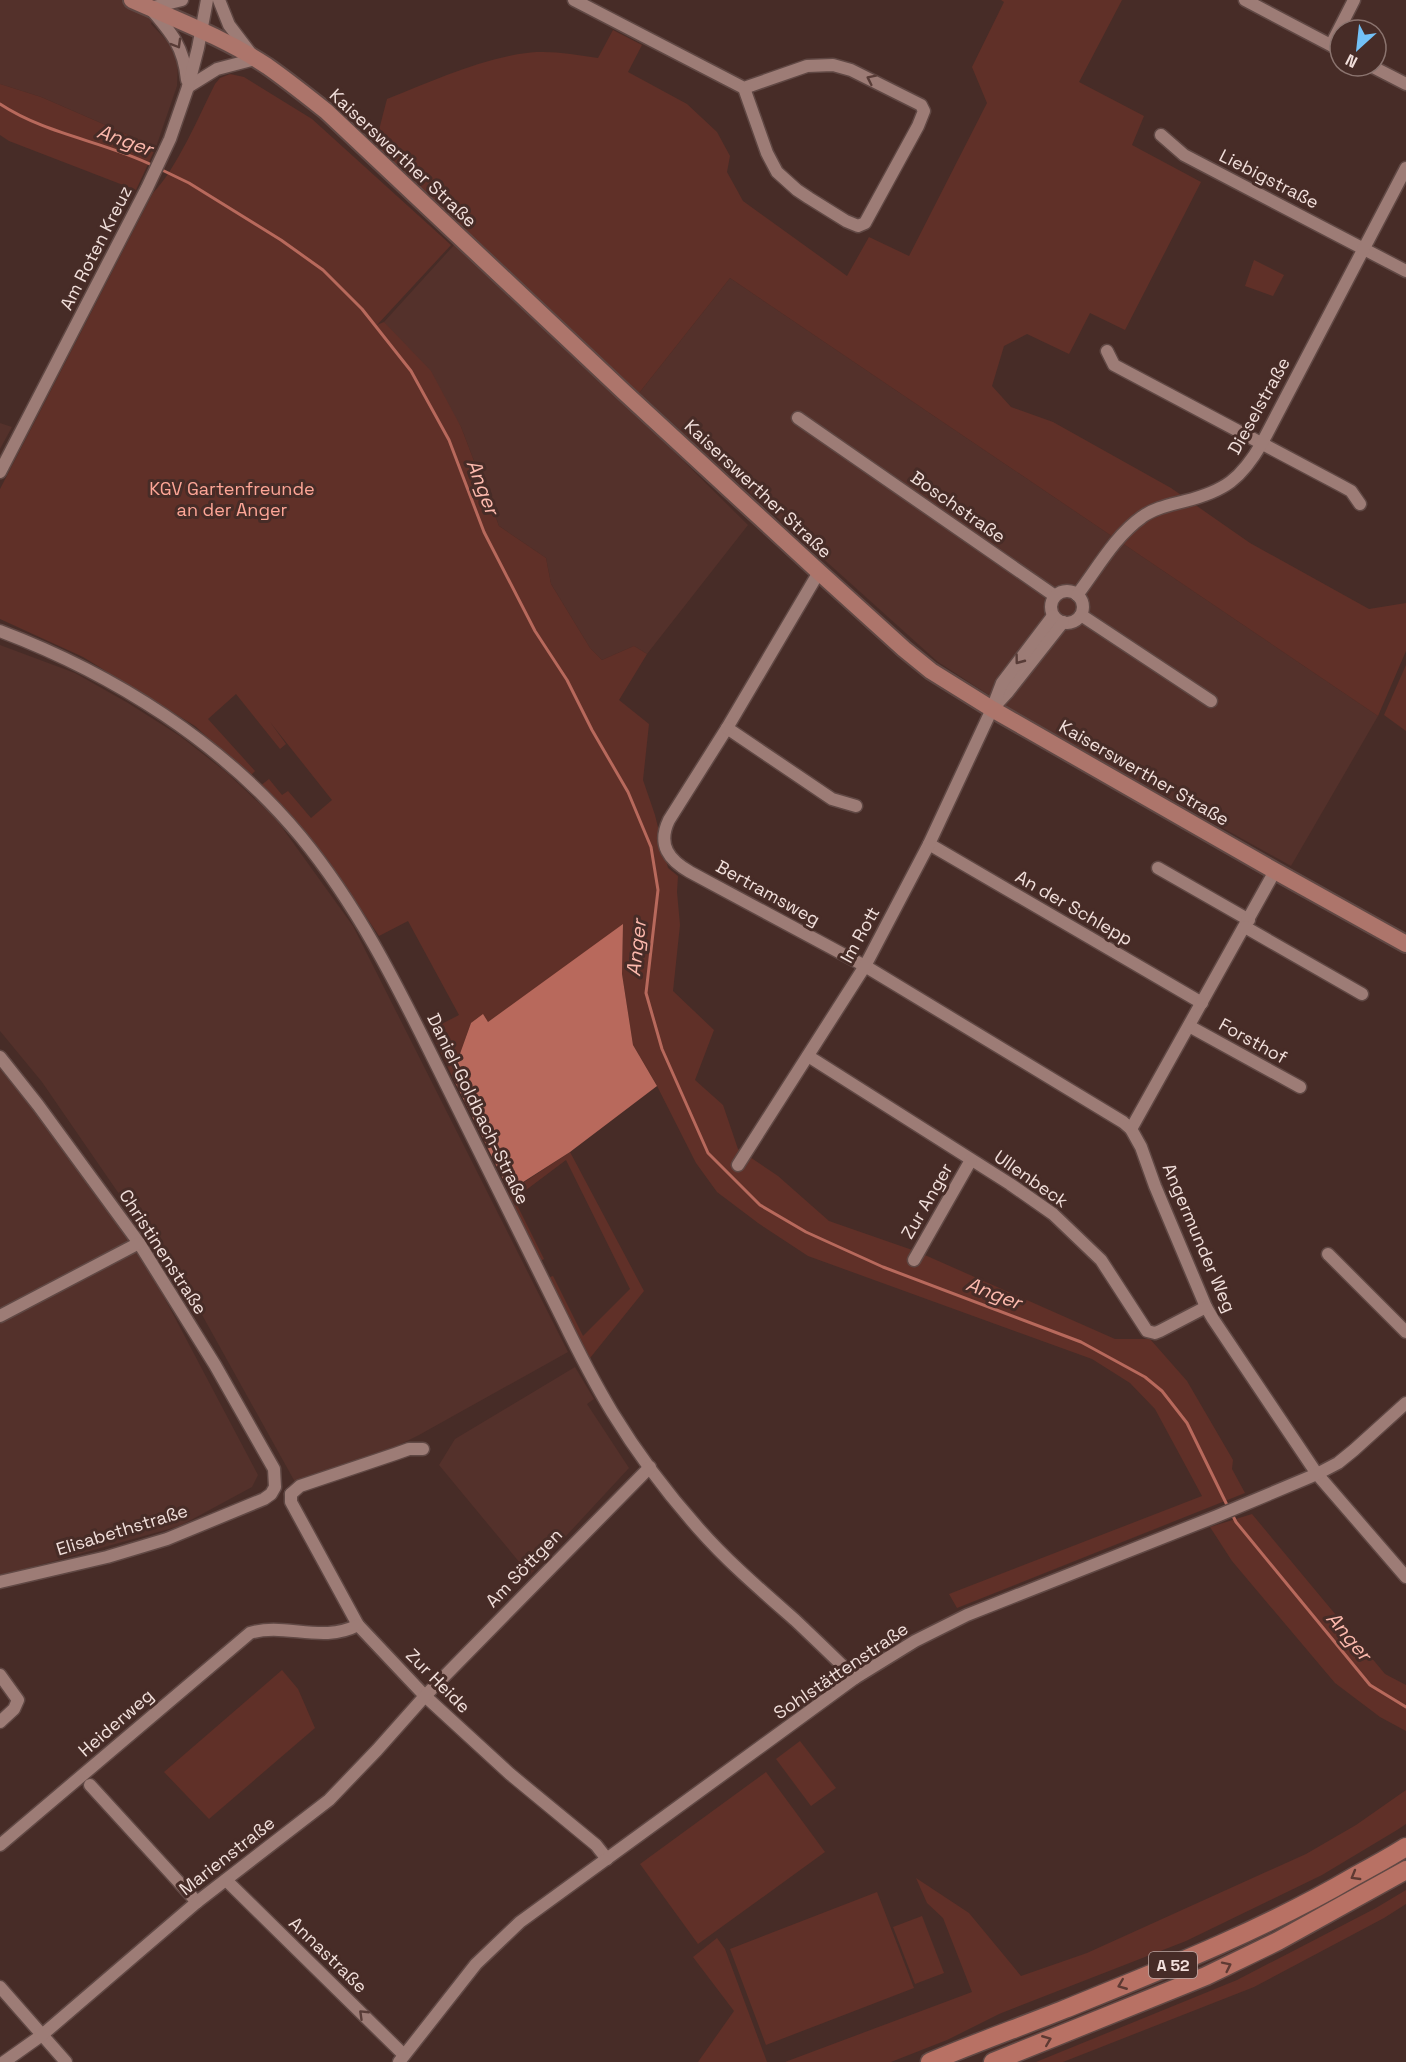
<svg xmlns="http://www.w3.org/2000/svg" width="1406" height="2062" font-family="'Space Grotesk',sans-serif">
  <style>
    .built { fill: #54312b }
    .green { fill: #603028 }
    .water { fill: #b8695c }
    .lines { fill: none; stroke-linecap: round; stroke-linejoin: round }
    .stream { stroke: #b8695c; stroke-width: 3 }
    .minor-casing { stroke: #604844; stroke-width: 15 }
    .major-casing { stroke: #604844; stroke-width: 20 }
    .highway-casing { stroke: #604844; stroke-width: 21 }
    .minor { stroke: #9d7c76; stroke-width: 12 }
    .major { stroke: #ad756b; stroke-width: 16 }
    .highway { stroke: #b87164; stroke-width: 18 }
    .oneway { stroke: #583c37 }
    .oneway2 { stroke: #5e3a33 }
    .labels { text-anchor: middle; stroke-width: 6; stroke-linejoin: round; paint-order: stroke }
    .shield { fill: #472c27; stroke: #bea9a5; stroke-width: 1.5 }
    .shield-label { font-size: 16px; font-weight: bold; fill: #f1dfdb }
    .street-label { font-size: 18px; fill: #f1dfdb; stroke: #472c27 }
    .park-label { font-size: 18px; fill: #fea697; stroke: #472c27 }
    .water-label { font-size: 20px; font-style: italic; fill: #fcb9ad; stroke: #472c27 }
  </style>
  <rect width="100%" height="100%" fill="#472c27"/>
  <g class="built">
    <polygon points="0,0 161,0 151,24 168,42 178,63 177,86 156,147 41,97 0,84"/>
    <polygon points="455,244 615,393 748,525 647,654 634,646 602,660 590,648 551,584 546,558 499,526 461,427 384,322"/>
    <polygon points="730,278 1378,716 1291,866 1015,712 938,662 639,393"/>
    <polygon points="0,423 12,427 0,449"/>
    <polygon points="0,645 75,673 128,703 180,736 226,772 276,819 353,926 568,1352 419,1435 389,1450 295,1482 201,1313 42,1082 0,1031"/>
    <polygon points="0,1061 136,1244 258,1475 252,1487 180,1526 0,1576"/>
    <polygon points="575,1367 594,1399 587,1404 629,1468 530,1575 439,1465 455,1439"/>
  </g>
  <g class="green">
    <path d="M1001 0H1122L1079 82 1144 116 1132 145 1201 182 1125 330 1090 313 1069 354 1027 334 1004 346 992 386 1011 407 1053 422 1171 488 1250 543 1369 609 1406 603V651L1378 716 730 278 639 393 373 153 387 99C430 82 473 62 519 54 545 49 572 54 598 58L613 30 642 45 628 72 687 104 717 132 730 156 727 172 743 201 847 276 869 237 909 256 987 103 972 67 1004 2Z"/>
    <path d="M230 74 244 77 312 119 451 245 377 325 384 322 431 371 461 427 499 526 546 558 551 584 590 648 602 660 634 646 647 654 619 700 649 724 643 780 655 815 668 868 678 876 677 892 680 925 673 991 714 1030 695 1080 723 1105 738 1149 778 1176 829 1221 918 1252 1115 1339H1150L1187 1381 1233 1460 1232 1469 1245 1493 957 1608 949 1594 1202 1496 1155 1409 1130 1383 1092 1359 808 1256 758 1223 717 1192 696 1163 656 1084 633 1045 622 974 623 925 488 1022 471 1023 452 1076 430 1030 459 1015 408 921 379 936 326 857 260 786 269 779 282 795 288 791 311 818 332 800 270 722 286 744 280 749 236 694 208 719 255 771 250 776 195 726 83 657 0 619V489L153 193C177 168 199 116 215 84L220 78Z"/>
    <polygon points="0,84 41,97 156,147 136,190 9,141 0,135"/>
    <polygon points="1254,260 1284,275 1273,296 1245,286"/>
    <polygon points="1406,665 1406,731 1384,715"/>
    <polygon points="570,1152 644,1291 590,1358 547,1278 553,1276 583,1336 630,1289 566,1160 514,1199 544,1259 540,1261 506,1194"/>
    <polygon points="1252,1514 1385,1674 1406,1685 1406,1731 1380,1717 1335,1683 1232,1561 1210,1527"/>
    <polygon points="282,1670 298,1689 315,1728 209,1819 164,1772"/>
    <polygon points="800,1741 836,1788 811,1806 776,1759"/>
    <polygon points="766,1772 825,1852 698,1944 640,1864"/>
    <polygon points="1406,1790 1406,1824 1397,1830 1322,1875 1186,1941 999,2014 947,2040 891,2062 785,2062 972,1992 943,1918 927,1903 916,1878 969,1913 1021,1976 1087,1953 1306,1854 1356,1825"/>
    <polygon points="1406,1890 1406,1904 1384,1918 1254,1987 1063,2062 1036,2062 1237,1980 1376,1908"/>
    <polygon points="877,1892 914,1988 766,2045 730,1949"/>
    <polygon points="922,1916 944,1973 915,1984 893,1927"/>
    <polygon points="717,1938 725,1949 767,2062 698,2062 734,2011 693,1957"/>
  </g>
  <polygon class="water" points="623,924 622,974 633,1045 657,1086 570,1152 509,1191 452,1076 471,1023 483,1014 488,1022"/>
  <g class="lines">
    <g class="stream">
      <path d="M0 104C47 135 104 141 154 166"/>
      <polyline points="160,169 189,183 281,240 323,270 362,309 411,371 449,440 484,532 535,631 567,680 592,730 628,792 651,847 658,890 646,993 662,1049 708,1153 760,1205 806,1232 883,1267 1081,1342 1145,1377 1162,1391 1187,1423 1228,1507"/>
      <polyline points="1231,1512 1236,1522 1370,1685 1406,1707"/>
    </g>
    <g class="minor-casing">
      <g id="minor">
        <path d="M182 0 150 8C171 32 184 47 187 80"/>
        <polyline points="574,0 744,88 767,153 777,172 797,190 809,198 846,221 858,226 865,223 918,126 924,111 921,105 851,70 833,65 807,66 744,88"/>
        <polyline points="1245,0 1340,50"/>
        <polyline points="1331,45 1354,0"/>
        <polyline points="1371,66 1406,84"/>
        <polyline points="188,87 217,69 255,59 229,25 219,0"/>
        <polyline points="1161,135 1184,155 1406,271"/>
        <polyline points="1107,351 1114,365 1340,485 1351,491 1360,504"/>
        <polyline points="798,418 1055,596"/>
        <polyline points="0,472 147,188 170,139 188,87 198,48 207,0"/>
        <path d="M819 572 727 728 669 820C657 845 669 860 690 872L865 966 1123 1122 1131 1129"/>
        <circle cx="1067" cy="607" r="16"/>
        <path d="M1077 595C1097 569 1115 536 1142 517 1154 508 1170 505 1185 501 1225 491 1241 479 1262 443L1406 168"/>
        <polyline points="1081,615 1211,701"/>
        <path d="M0 631C114 674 223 743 301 837 356 904 395 981 433 1058 476 1145 520 1232 563 1320 578 1351 594 1382 612 1412 637 1453 667 1493 699 1529 728 1562 762 1591 795 1620 815 1639 835 1658 855 1678"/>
        <polyline points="995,706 1007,693 1063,622"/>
        <polyline points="727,728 832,799 856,806"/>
        <polyline points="929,844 1202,1003"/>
        <polyline points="1158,868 1249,920"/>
        <polyline points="1275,871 1131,1129 1141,1147 1155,1186 1206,1307 1213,1319 1317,1474 1406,1577"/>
        <polyline points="1245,927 1362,994"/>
        <polyline points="1189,1026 1300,1087"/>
        <polyline points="808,1056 1010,1184 1053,1214 1101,1260 1147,1331 1155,1333 1160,1331 1206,1307"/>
        <polyline points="0,1057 38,1105 139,1243 215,1365 274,1469 275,1487 271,1494 264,1499 167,1539 107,1557 0,1582"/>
        <polyline points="738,1165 865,966 929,844 992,709 1002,683 1053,616"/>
        <polyline points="1328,1254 1406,1332"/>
        <polyline points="914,1260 971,1160"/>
        <polyline points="0,1316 139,1243"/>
        <polyline points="291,1494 291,1502 358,1625 425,1696 510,1774 596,1845 607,1859"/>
        <polyline points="291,1494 300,1486 395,1454 409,1449 423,1449"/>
        <polyline points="0,1675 18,1700 14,1709 0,1722"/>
        <polyline points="90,1785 197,1902"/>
        <path d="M0 1845 250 1633C285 1622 322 1644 358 1625"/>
        <polyline points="226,1880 404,2055"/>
        <polyline points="0,1987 66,2062"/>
        <polyline points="4,2062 42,2035 197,1902 329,1800 377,1750 425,1696 650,1467"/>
        <polyline points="399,2062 476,1964 520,1922 855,1678 915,1641 967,1615 1217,1516 1317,1474 1338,1463 1354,1450 1406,1403"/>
      </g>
    </g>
    <g class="major-casing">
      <path id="major" d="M132 0C177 20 225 38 267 66 287 80 307 96 326 111L624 392 819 572 904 649 931 671 992 709 1275 871 1406 944"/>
    </g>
    <g class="highway-casing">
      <g id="highway">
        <path d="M930 2062C975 2043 1020 2027 1065 2009 1164 1969 1263 1930 1355 1876 1372 1867 1390 1857 1406 1847"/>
        <polyline points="993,2062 1206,1976 1278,1941 1406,1870"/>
      </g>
    </g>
    <use href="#minor" class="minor"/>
    <use href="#major" class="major"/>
    <use href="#highway" class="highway"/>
  </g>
  <defs><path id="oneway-chevron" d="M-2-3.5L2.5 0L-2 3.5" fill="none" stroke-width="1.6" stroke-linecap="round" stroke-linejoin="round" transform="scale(1.5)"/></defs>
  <g class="oneway">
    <use href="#oneway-chevron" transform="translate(177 44) rotate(60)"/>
    <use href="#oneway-chevron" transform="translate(871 79) rotate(-154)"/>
    <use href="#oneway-chevron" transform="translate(1019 660) rotate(127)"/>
    <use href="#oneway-chevron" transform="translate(363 2014) rotate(-136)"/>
  </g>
  <g class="oneway2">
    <use href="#oneway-chevron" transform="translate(1355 1876) rotate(150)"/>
    <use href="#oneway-chevron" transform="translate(1227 1966) rotate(-26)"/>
    <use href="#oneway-chevron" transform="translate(1122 1985) rotate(158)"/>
    <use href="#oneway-chevron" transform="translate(1047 2040) rotate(-22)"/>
  </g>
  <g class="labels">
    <rect class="shield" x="1149" y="1952" width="48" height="26" rx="4.5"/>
    <g class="shield-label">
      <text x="1173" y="1971">A 52</text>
    </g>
    <g class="street-label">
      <text transform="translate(403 158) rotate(43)" y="6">Kaiserswerther Straße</text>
      <text transform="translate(1269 179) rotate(27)" y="6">Liebigstraße</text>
      <text transform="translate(96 248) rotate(-63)" y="6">Am Roten Kreuz</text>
      <text transform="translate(1259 406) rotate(-61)" y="6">Dieselstraße</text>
      <text transform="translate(758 489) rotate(43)" y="6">Kaiserswerther Straße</text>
      <text transform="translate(958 507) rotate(35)" y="6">Boschstraße</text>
      <text transform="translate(1144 773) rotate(30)" y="6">Kaiserswerther Straße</text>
      <text transform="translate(768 893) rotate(29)" y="6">Bertramsweg</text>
      <text transform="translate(1074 908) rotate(30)" y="6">An der Schlepp</text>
      <text transform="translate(860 935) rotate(-61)" y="6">Im Rott</text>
      <text transform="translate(1253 1041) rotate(29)" y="6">Forsthof</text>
      <text transform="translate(478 1109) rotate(64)" y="6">Daniel-Goldbach-Straße</text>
      <text transform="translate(1031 1179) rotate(35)" y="6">Ullenbeck</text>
      <text transform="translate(927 1201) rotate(-60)" y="6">Zur Anger</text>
      <text transform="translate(1199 1238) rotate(67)" y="6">Angermunder Weg</text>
      <text transform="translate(163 1252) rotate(57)" y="6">Christinenstraße</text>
      <text transform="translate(122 1530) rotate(-17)" y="6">Elisabethstraße</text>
      <text transform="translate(524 1568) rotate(-46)" y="6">Am Söttgen</text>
      <text transform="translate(841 1671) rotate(-34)" y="6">Sohlstättenstraße</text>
      <text transform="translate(438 1681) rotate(45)" y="6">Zur Heide</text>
      <text transform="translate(116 1723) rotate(-41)" y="6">Heiderweg</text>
      <text transform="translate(227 1856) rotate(-38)" y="6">Marienstraße</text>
      <text transform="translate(328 1955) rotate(44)" y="6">Annastraße</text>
    </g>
    <g class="park-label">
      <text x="232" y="495">KGV Gartenfreunde<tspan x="232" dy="21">an der Anger</tspan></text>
    </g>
    <g class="water-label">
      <text transform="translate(125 140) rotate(20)" y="7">Anger</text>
      <text transform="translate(483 487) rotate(69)" y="7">Anger</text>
      <text transform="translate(636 948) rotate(-84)" y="7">Anger</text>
      <text transform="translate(994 1293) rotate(21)" y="7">Anger</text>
      <text transform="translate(1349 1636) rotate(50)" y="7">Anger</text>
    </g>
  </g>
  <g transform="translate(1358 48) rotate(207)"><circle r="28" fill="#472c27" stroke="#8b746f" stroke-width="1.5"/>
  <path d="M0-4.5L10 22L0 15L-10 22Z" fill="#73c1f6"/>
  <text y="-9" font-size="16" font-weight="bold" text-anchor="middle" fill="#f1dfdb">N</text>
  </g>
</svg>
